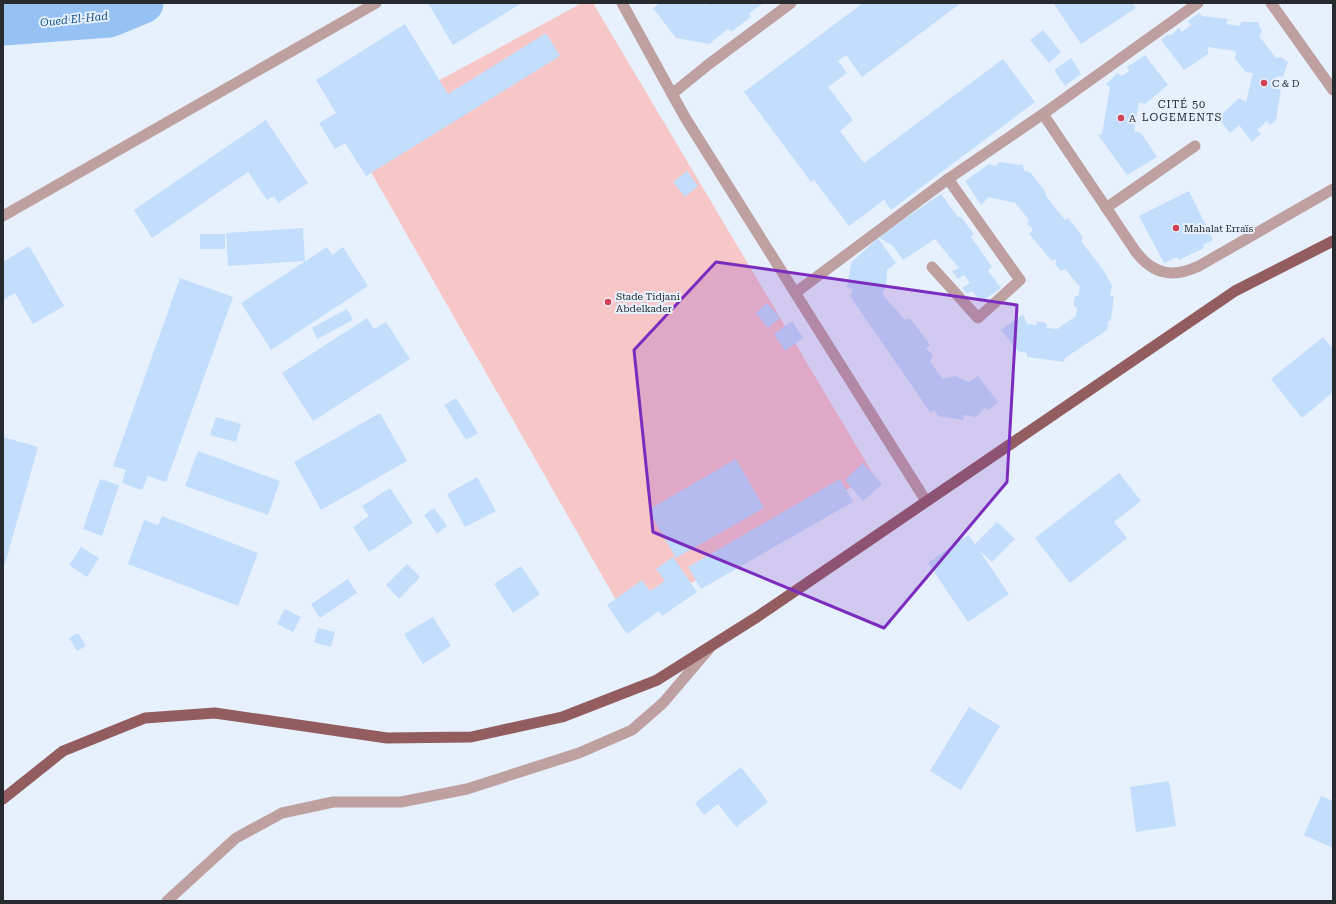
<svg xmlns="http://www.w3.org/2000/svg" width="1336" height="904" font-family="'Roboto Serif',serif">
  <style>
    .green { fill: #f7c7c8 }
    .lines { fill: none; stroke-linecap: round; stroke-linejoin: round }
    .river { stroke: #96c2f3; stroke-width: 41 }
    .building { fill: #c3defc }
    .minor { stroke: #bfa0a0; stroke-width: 11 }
    .primary { stroke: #935d5f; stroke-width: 11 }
    .marked { fill: #7b2cbf; fill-opacity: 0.2; stroke: #7b2cbf; stroke-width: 3; stroke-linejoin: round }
    .poi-dot { fill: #d24255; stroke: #e6f1fd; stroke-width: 1.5 }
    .labels { text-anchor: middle; stroke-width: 4; stroke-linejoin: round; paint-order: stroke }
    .poi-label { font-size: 10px; fill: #272b30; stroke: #e6f1fd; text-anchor: start }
    .water-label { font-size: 11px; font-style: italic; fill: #114f8a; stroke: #e6f1fd }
    .neighbourhood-label { font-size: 11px; letter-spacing: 1px; fill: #272b30; stroke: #e6f1fd }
  </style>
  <rect width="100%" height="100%" fill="#e6f1fd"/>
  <polygon class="green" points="582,3 593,3 873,474 628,621 347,130"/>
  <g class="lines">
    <polyline class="river" points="3,25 109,17 143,3"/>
  </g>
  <g class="building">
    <polygon points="428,3 522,3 453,45"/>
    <polygon points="660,3 698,3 705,5 708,3 764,3 749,13 751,17 731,32 728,29 709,44 676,38 653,8"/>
    <polygon points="863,3 961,3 862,77 846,55 838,61 847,73 828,87 853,120 840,131 864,163 1003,59 1035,102 891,210 884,200 849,226 814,180 811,182 744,92"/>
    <polygon points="1053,3 1132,3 1136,8 1081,44"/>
    <polygon points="1199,13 1202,16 1228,19 1226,24 1240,26 1241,22 1258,22 1262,32 1259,36 1276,58 1281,57 1288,62 1283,77 1277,76 1277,89 1281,89 1276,120 1270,125 1267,121 1257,130 1261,134 1252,142 1239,125 1230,133 1218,118 1239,98 1246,102 1253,73 1246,72 1235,59 1236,51 1208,47 1208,54 1184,70 1161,40 1168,34 1170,36 1179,28 1182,32 1191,25 1188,21"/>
    <polygon points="405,24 448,94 546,33 560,56 366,176 345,143 335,149 319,123 336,113 316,80"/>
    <polygon points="1043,30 1061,52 1049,63 1030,40"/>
    <polygon points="1145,55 1168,85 1145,104 1139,102 1134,131 1141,133 1157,157 1127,175 1098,135 1102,134 1110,87 1106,85 1117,73 1122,76 1129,71 1127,67"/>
    <polygon points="1071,58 1081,74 1065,86 1054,70"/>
    <polygon points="266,120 308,183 278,203 274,196 267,200 248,172 152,238 134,210"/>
    <polygon points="999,162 1023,165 1024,171 1030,172 1045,191 1046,196 1065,220 1068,218 1083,237 1081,241 1104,271 1112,286 1110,296 1114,296 1111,320 1108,322 1107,330 1065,358 1064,362 1027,357 1027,353 1018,351 1001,330 1023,314 1027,324 1037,325 1036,321 1046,323 1047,328 1057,329 1076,316 1077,308 1073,305 1075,296 1078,296 1080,287 1065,269 1061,271 1055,264 1057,262 1055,259 1052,261 1029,234 1033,229 1027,224 1029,220 1015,203 989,197 981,205 965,181 989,164 997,166"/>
    <polygon points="687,171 698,186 685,197 673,182"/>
    <polygon points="1189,191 1213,240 1203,245 1204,248 1179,260 1177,257 1164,263 1139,216"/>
    <polygon points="941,194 958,217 961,217 974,234 971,237 992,267 988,271 1001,288 981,302 972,291 967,294 962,288 970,283 964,275 958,279 952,271 959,268 935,239 903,260 893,246 878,237"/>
    <polygon points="303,228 305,261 228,266 226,233"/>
    <rect x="200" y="234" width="25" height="15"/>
    <polygon points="878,238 896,263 887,270 886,286 882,294 905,320 910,318 930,345 926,349 933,355 930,362 943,379 955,376 969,382 978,376 998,402 989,410 984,408 976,417 964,415 963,420 938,416 935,410 930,412 850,296 853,289 847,288 851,263"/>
    <polygon points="29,246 64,306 33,324 15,293 3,300 3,262"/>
    <polygon points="327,247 332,255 343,247 368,286 271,350 241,303"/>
    <polygon points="180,278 233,297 166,482 148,476 142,490 122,483 126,470 113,466"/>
    <polygon points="767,303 780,318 768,328 756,313"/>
    <polygon points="347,309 353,320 317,339 312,328"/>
    <polygon points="367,318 374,329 386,322 410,359 313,421 282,373"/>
    <polygon points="792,321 803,338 785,351 774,334"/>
    <polygon points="1323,337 1333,349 1333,392 1302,418 1271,379"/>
    <polygon points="456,398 478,433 466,440 444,405"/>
    <polygon points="380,413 407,461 321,510 294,462"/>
    <polygon points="216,417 241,424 236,442 210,435"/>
    <polygon points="3,437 38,447 5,564 3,564"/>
    <polygon points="198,451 280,481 268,515 185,486"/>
    <polygon points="736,459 764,508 676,558 648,510"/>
    <polygon points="863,463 882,484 863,501 845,480"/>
    <polygon points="1119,473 1141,501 1114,522 1127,538 1070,583 1035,538"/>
    <polygon points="477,477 496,511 465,527 447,494"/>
    <polygon points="100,479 119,485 102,536 83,529"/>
    <polygon points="840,479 853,502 701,589 688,567"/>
    <polygon points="390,488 413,523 369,552 353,527 369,516 362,506"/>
    <polygon points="434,508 447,526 437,534 424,515"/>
    <polygon points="162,516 258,553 238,606 128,564 144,520 158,525"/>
    <polygon points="997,522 1015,539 992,562 979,550 1009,594 968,622 928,563 968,535 975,544"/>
    <polygon points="81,547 99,558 87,577 69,565"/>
    <polygon points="673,557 697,592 662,616 659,611 627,634 607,605 642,580 650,591 665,581 656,569"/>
    <polygon points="407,564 420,577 399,599 386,585"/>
    <polygon points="521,566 540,594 513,613 494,584"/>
    <polygon points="348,579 357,593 320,618 311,604"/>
    <polygon points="285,609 301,617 293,632 277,624"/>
    <polygon points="433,617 451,646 423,664 404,634"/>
    <polygon points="318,628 335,632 331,647 314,642"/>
    <polygon points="78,633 86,646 77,651 69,638"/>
    <polygon points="969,707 1000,726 961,790 930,771"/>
    <polygon points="741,767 768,802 736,827 718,804 704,815 695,803"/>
    <polygon points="1169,781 1176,826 1136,832 1130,787"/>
    <polygon points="1321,796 1333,801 1333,848 1304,835"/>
  </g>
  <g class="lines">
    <g class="minor">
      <polyline points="622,3 672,94"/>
      <polyline points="791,3 709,64 672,94 686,119 926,501"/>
      <polyline points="1271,3 1333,90"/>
      <path d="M1043 114 1136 252C1154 275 1173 278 1199 266L1333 189"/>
      <polyline points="1106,208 1195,146"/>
      <polyline points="3,216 376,3"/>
      <polyline points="932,267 978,318 1020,280 948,179"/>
      <polyline points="795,293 948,179 1043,114 1198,3"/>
      <polyline points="167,901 236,838 282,813 333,802 401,802 467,789 579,753 632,730 663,703 709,649"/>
    </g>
    <polyline class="primary" points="3,799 63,751 145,718 215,713 387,738 471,737 562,717 657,680 757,617 1235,291 1333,241"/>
  </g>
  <path class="marked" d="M716 262 1017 305 1007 482 884 628 653 532 634 350Z"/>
  <g class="poi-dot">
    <circle cx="1264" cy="83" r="4"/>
    <circle cx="1121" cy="118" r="4"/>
    <circle cx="1176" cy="228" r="4"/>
    <circle cx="608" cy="302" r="4"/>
  </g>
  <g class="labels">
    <g class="poi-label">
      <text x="1272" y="87">C &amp; D</text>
      <text x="1129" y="122">A</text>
      <text x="1184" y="232">Mahalat Erraïs</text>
      <text x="616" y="300">Stade Tidjani<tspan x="616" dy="12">Abdelkader</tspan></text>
    </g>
    <g class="water-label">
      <text transform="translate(74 19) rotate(-6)" y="4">Oued El-Had</text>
    </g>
    <g class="neighbourhood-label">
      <text x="1182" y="108">CITÉ 50<tspan x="1182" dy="13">LOGEMENTS</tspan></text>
    </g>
  </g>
  <rect width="1336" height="904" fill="none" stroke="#272b30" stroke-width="8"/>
</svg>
